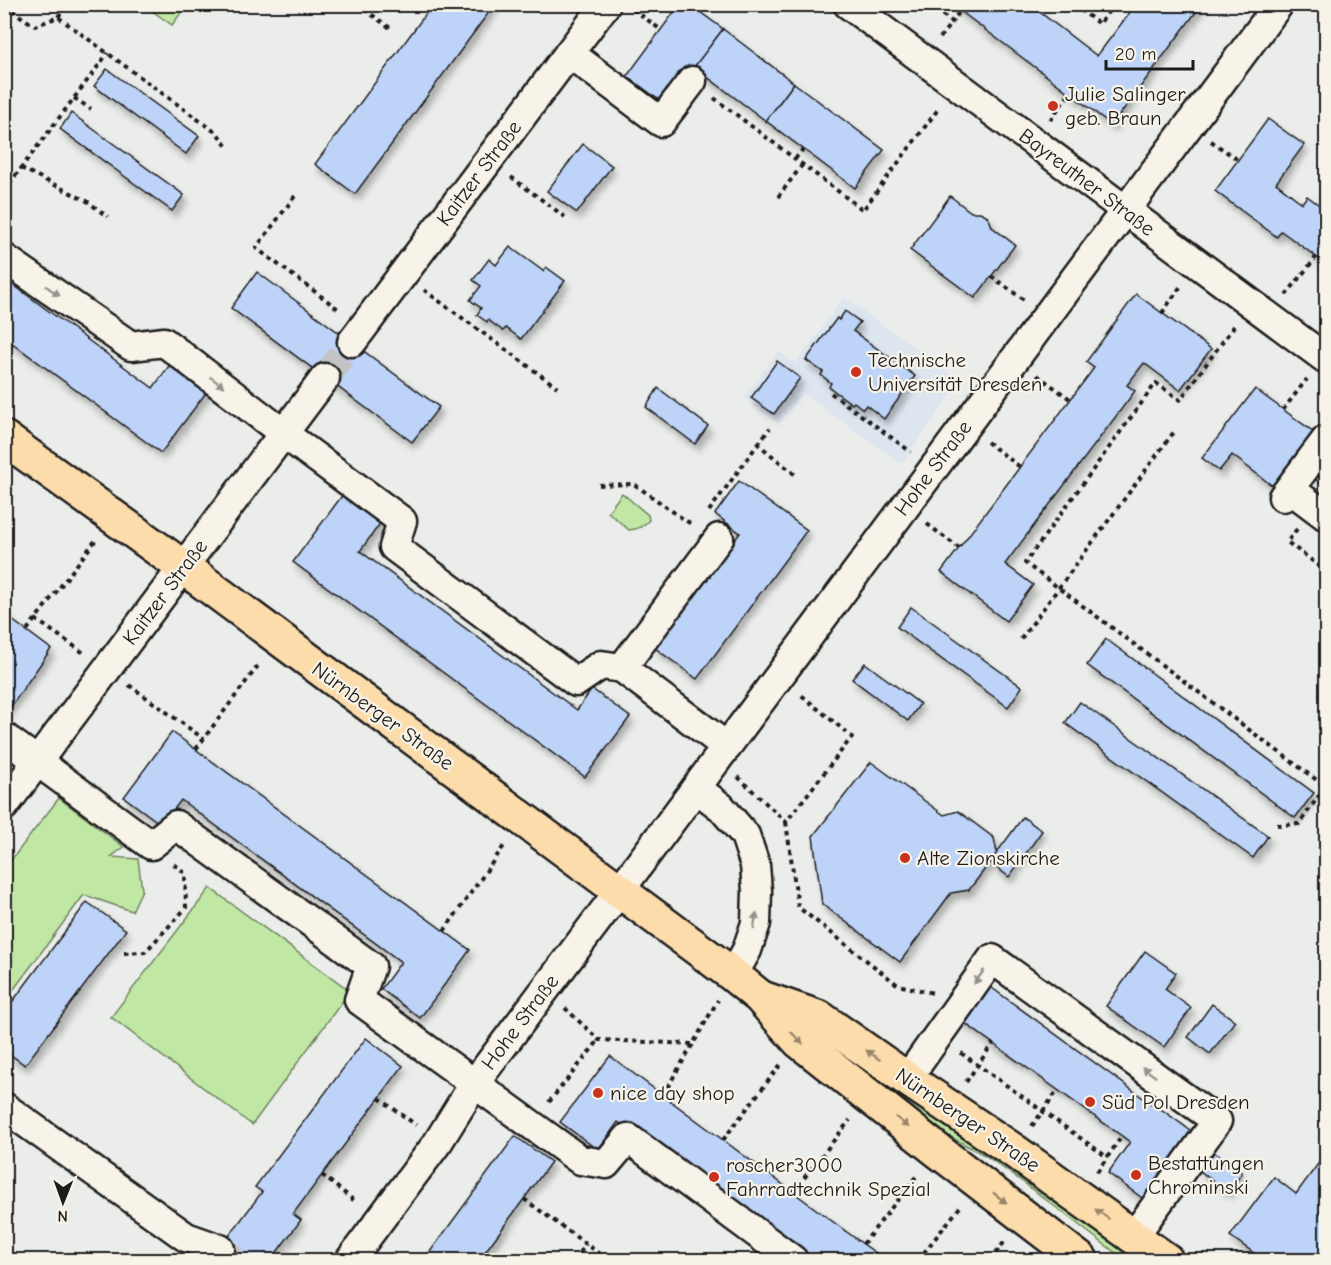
<svg xmlns="http://www.w3.org/2000/svg" width="1331" height="1265" font-family="'Comic Neue',sans-serif">
  <style>
    .built { fill: #dde5ef }
    .green { fill: #c0e8a4; stroke: #6e8260; stroke-width: 1.5 }
    .building { fill: #bdd3f8; stroke: #1c1c1c; stroke-width: 1.5; filter: url(#shadow) }
    .lines { fill: none; stroke-linecap: round; stroke-linejoin: round }
    .minor-tunnel { stroke: #c2c3c2; stroke-width: 28; stroke-dasharray: 28 14; stroke-linecap: butt }
    .minor-casing { stroke: #1c1c1c; stroke-width: 33 }
    .major-casing { stroke: #1c1c1c; stroke-width: 38 }
    .path { stroke: #1c1c1c; stroke-width: 4; stroke-dasharray: 4.5 4.5; stroke-linecap: butt }
    .minor { stroke: #f7f3e8; stroke-width: 28 }
    .major { stroke: #fddcac; stroke-width: 33 }
    .oneway { fill: #94928c }
    .oneway2 { fill: #98866b }
    .poi-dot { fill: #c8321e; stroke: #f7f3e8; stroke-width: 2 }
    .labels { text-anchor: middle; stroke-width: 4.5; stroke-linejoin: round; paint-order: stroke }
    .poi-label { font-size: 21px; fill: #1c1c1c; stroke: #f7f3e8; text-anchor: start }
    .street-label { font-size: 21px; fill: #1c1c1c; stroke: #f7f3e8 }
  </style>
  <defs>
    <filter id="shadow"><feDropShadow dx="3.5" dy="6" stdDeviation="3" flood-color="#0004"/></filter>
  </defs>
  <rect width="100%" height="100%" fill="#ebedeb"/>
  <filter id="ink" filterUnits="userSpaceOnUse"><feTurbulence type="fractalNoise" baseFrequency=".0167" numOctaves="2"/><feDisplacementMap in="SourceGraphic" scale="12" xChannelSelector="R" yChannelSelector="G"/><feConvolveMatrix kernelMatrix="1 2 1 2 8 2 1 2 1" color-interpolation-filters="sRGB"/></filter>
  <g filter="url(#ink)">
    <polygon class="built" points="844,297 961,381 901,464 802,393 779,424 744,398 778,351 796,364"/>
    <g class="green">
      <polygon points="144,5 187,5 172,25"/>
      <path d="M622 493 648 515 649 520C642 527 638 529 629 530L608 512Z"/>
      <polygon points="59,798 124,847 111,857 138,859 142,890 132,911 84,895 5,1001 5,868"/>
      <polygon points="210,888 350,991 252,1125 111,1017"/>
      <polygon points="814,1029 1139,1260 1125,1260 1024,1183 986,1156 925,1123 808,1037"/>
    </g>
    <g class="building">
      <polygon points="433,4 495,4 355,194 315,164"/>
      <polygon points="680,4 689,4 723,29 666,105 627,76"/>
      <polygon points="951,4 1029,4 1097,56 1136,4 1202,4 1112,125"/>
      <polygon points="723,29 794,83 766,121 694,67"/>
      <polygon points="107,69 199,136 186,154 94,86"/>
      <polygon points="794,83 884,150 855,188 766,121"/>
      <polygon points="71,113 184,195 172,211 60,129"/>
      <polygon points="1268,119 1304,145 1276,183 1302,203 1307,196 1326,210 1326,264 1281,231 1277,237 1215,191"/>
      <polygon points="583,144 612,166 577,213 547,191"/>
      <polygon points="950,196 971,212 980,212 986,215 990,221 992,227 1015,245 975,298 910,250"/>
      <polygon points="510,247 543,271 546,267 565,281 521,339 506,328 503,331 488,320 487,322 477,315 481,308 470,300 481,286 473,280 489,259 496,265"/>
      <polygon points="257,272 439,407 412,442 231,308"/>
      <polygon points="4,278 153,388 174,359 211,386 161,453 4,337"/>
      <polygon points="1136,294 1211,349 1180,390 1144,363 1127,385 1135,391 1005,564 1033,585 1006,621 941,572 1094,368 1086,362"/>
      <polygon points="845,311 860,322 853,331 915,376 884,419 866,405 863,409 854,402 852,404 829,387 831,383 821,375 823,372 806,360 837,318 839,320"/>
      <polygon points="777,361 800,378 774,414 751,398"/>
      <polygon points="658,388 708,426 695,444 646,407"/>
      <polygon points="1255,389 1319,436 1278,490 1232,455 1219,471 1202,458"/>
      <polygon points="1326,464 1326,487 1315,479"/>
      <polygon points="739,481 807,530 697,679 655,648 740,533 715,514"/>
      <polygon points="344,493 382,521 360,551 577,710 592,689 630,717 585,777 293,562"/>
      <polygon points="911,607 1022,687 1008,707 897,627"/>
      <polygon points="4,614 51,649 5,715 4,715"/>
      <polygon points="1106,639 1314,793 1295,818 1087,665"/>
      <polygon points="865,663 920,704 908,721 852,679"/>
      <polygon points="1080,702 1268,836 1253,858 1065,723"/>
      <polygon points="172,732 470,950 420,1018 381,989 401,962 181,800 162,825 124,797"/>
      <polygon points="871,762 944,815 958,811 994,838 997,853 969,890 951,893 900,962 822,904 813,836"/>
      <polygon points="1023,817 1042,831 1009,877 990,862"/>
      <polygon points="87,902 126,930 25,1065 4,1050 4,1013"/>
      <polygon points="1145,951 1176,973 1165,989 1191,1008 1164,1047 1106,1006"/>
      <polygon points="985,983 1157,1108 1158,1107 1198,1136 1149,1203 1108,1173 1130,1142 959,1019"/>
      <polygon points="1212,1004 1235,1021 1210,1054 1188,1037"/>
      <polygon points="366,1038 403,1066 293,1214 301,1220 271,1260 211,1260 262,1192 255,1187"/>
      <polygon points="610,1056 863,1244 886,1260 805,1260 618,1122 598,1150 560,1122"/>
      <polygon points="515,1136 551,1162 524,1199 479,1260 424,1260"/>
      <polygon points="1214,1152 1242,1173 1228,1192 1200,1171"/>
      <polygon points="1326,1153 1326,1203 1320,1212 1326,1217 1326,1260 1264,1260 1230,1236 1274,1177 1296,1194"/>
    </g>
    <g class="lines">
      <g class="minor-tunnel">
        <polyline points="325,378 352,342"/>
        <polyline points="220,1249 236,1260"/>
      </g>
      <g class="minor-casing">
        <g id="minor">
          <polyline points="848,4 1326,359"/>
          <polyline points="569,53 661,122 692,81"/>
          <polyline points="4,258 131,346 164,342 283,433 402,521 394,547 576,682 601,665 622,668 727,747"/>
          <polyline points="352,342 606,4"/>
          <polyline points="1290,489 1326,516"/>
          <polyline points="1283,497 1326,440"/>
          <polyline points="622,668 719,538"/>
          <polyline points="4,737 151,845 176,825 371,966 359,1000 580,1160 606,1164 628,1138 793,1260"/>
          <polyline points="696,788 721,807 745,835 755,865 757,891 756,923 747,950 733,975"/>
          <polyline points="4,806 325,378"/>
          <polyline points="907,1079 992,959 1217,1121 1134,1236"/>
          <polyline points="4,1107 186,1237 220,1249"/>
          <polyline points="350,1260 438,1142 474,1084 620,890 1279,4"/>
        </g>
      </g>
      <g class="major-casing">
        <g id="major">
          <polyline points="4,438 183,567 733,975 760,997 799,1041 937,1150 1081,1260"/>
          <polyline points="762,998 820,1018 907,1079 1014,1151 1166,1260"/>
        </g>
      </g>
      <g class="path">
        <polyline points="357,4 393,30"/>
        <polyline points="928,4 952,22"/>
        <polyline points="1073,4 1099,24 1114,4"/>
        <polyline points="1324,4 1326,7"/>
        <polyline points="4,5 35,26 58,17 218,134 227,147"/>
        <polyline points="633,9 661,30"/>
        <polyline points="58,17 67,4"/>
        <polyline points="940,38 960,11"/>
        <polyline points="74,98 91,109"/>
        <polyline points="714,98 863,210 939,108"/>
        <polyline points="1050,120 1070,93"/>
        <polyline points="1211,141 1238,160"/>
        <polyline points="795,159 803,149"/>
        <polyline points="21,168 87,201 108,217"/>
        <polyline points="511,177 565,217"/>
        <polyline points="4,191 108,53"/>
        <polyline points="295,196 256,248 341,311"/>
        <polyline points="778,197 803,164"/>
        <polyline points="991,276 1024,300"/>
        <polyline points="424,290 557,387"/>
        <polyline points="1286,295 1316,257"/>
        <polyline points="1162,313 1181,286"/>
        <polyline points="1234,326 1180,400 1156,383 1025,563 1326,787"/>
        <polyline points="1037,375 1070,399"/>
        <polyline points="831,393 911,452"/>
        <polyline points="1283,410 1307,379"/>
        <polyline points="987,442 1020,467"/>
        <polyline points="758,444 770,428"/>
        <polyline points="599,485 634,484 686,521 694,525"/>
        <polyline points="709,511 758,444 798,477"/>
        <polyline points="927,524 959,548"/>
        <polyline points="1297,529 1287,542 1326,571"/>
        <polyline points="35,619 84,653"/>
        <polyline points="27,630 95,541"/>
        <polyline points="1021,639 1176,429"/>
        <polyline points="129,685 204,739"/>
        <polyline points="196,749 260,663"/>
        <polyline points="738,777 786,822 852,737 800,694"/>
        <polyline points="786,822 798,907 898,985 933,993"/>
        <polyline points="1277,825 1299,824 1318,797 1326,792"/>
        <polyline points="444,931 506,843"/>
        <polyline points="124,953 145,952 186,908 185,873 172,863"/>
        <polyline points="565,1008 599,1040 693,1044 718,1000"/>
        <polyline points="961,1053 1107,1157"/>
        <polyline points="966,1082 993,1043"/>
        <polyline points="663,1095 693,1044"/>
        <polyline points="379,1098 416,1125"/>
        <polyline points="549,1102 599,1040"/>
        <polyline points="1032,1126 1058,1090"/>
        <polyline points="723,1140 781,1064"/>
        <polyline points="1097,1172 1122,1136"/>
        <polyline points="322,1175 357,1203"/>
        <polyline points="793,1192 850,1120"/>
        <polyline points="524,1199 608,1260"/>
        <polyline points="863,1244 918,1174"/>
        <polyline points="483,1255 491,1260"/>
        <polyline points="575,1260 586,1244"/>
        <polyline points="718,1260 719,1259 721,1260"/>
        <polyline points="918,1260 960,1207"/>
        <polyline points="990,1260 1006,1240"/>
      </g>
      <use href="#minor" class="minor"/>
      <use href="#major" class="major"/>
    </g>
    <defs><path id="oneway-solid" d="M-6-.8H1V-3.2L6.5 0L1 3.2V.8H-6Z" transform="scale(1.5)"/></defs>
    <g class="oneway">
      <use href="#oneway-solid" transform="translate(53 291) rotate(35)"/>
      <use href="#oneway-solid" transform="translate(217 382) rotate(37)"/>
      <use href="#oneway-solid" transform="translate(755 921) rotate(-81)"/>
      <use href="#oneway-solid" transform="translate(979 977) rotate(126)"/>
      <use href="#oneway-solid" transform="translate(1149 1072) rotate(-144)"/>
    </g>
    <g class="oneway2">
      <use href="#oneway-solid" transform="translate(797 1038) rotate(45)"/>
      <use href="#oneway-solid" transform="translate(873 1055) rotate(-145)"/>
      <use href="#oneway-solid" transform="translate(902 1122) rotate(38)"/>
      <use href="#oneway-solid" transform="translate(1000 1198) rotate(38)"/>
      <use href="#oneway-solid" transform="translate(1102 1214) rotate(-145)"/>
    </g>
  </g>
  <g class="poi-dot">
    <circle cx="1053" cy="106" r="6"/>
    <circle cx="856" cy="372" r="6"/>
    <circle cx="905" cy="858" r="6"/>
    <circle cx="598" cy="1093" r="6"/>
    <circle cx="1090" cy="1102" r="6"/>
    <circle cx="1136" cy="1175" r="6"/>
    <circle cx="714" cy="1177" r="6"/>
  </g>
  <g class="labels">
    <g class="poi-label">
      <text x="1065" y="101">Julie Salinger<tspan x="1065" dy="24">geb. Braun</tspan></text>
      <text x="868" y="367">Technische<tspan x="868" dy="24">Universität Dresden</tspan></text>
      <text x="917" y="865">Alte Zionskirche</text>
      <text x="610" y="1100">nice day shop</text>
      <text x="1102" y="1109">Süd Pol Dresden</text>
      <text x="1148" y="1170">Bestattungen<tspan x="1148" dy="24">Chrominski</tspan></text>
      <text x="726" y="1172">roscher3000<tspan x="726" dy="24">Fahrradtechnik Spezial</tspan></text>
    </g>
    <g class="street-label">
      <text transform="translate(479 173) rotate(-53)" y="7">Kaitzer Straße</text>
      <text transform="translate(1087 182) rotate(37)" y="7">Bayreuther Straße</text>
      <text transform="translate(933 468) rotate(-53)" y="7">Hohe Straße</text>
      <text transform="translate(165 592) rotate(-53)" y="7">Kaitzer Straße</text>
      <text transform="translate(383 716) rotate(36)" y="7">Nürnberger Straße</text>
      <text transform="translate(520 1022) rotate(-53)" y="7">Hohe Straße</text>
      <text transform="translate(968 1120) rotate(34)" y="7">Nürnberger Straße</text>
    </g>
  </g>
  <rect width="1331" height="1265" fill="none" stroke="#f7f3e8" stroke-width="24"/>
  <rect x="12" y="12" width="1307" height="1241" fill="none" stroke="#1c1c1c" stroke-width="2" filter="url(#ink)"/>
  <g transform="translate(63 1202) rotate(181)" stroke="#f7f3e8" stroke-width="4.5" paint-order="stroke">
  <path d="M0-4.5L10 22L0 15L-10 22Z" fill="#1c1c1c"/>
  <text y="-9" font-size="16" font-weight="bold" text-anchor="middle" fill="#1c1c1c">N</text>
  </g>
  <path d="M1106 60v9h87v-9" fill="none" stroke="#1c1c1c" stroke-width="3"/>
  <text x="1115" y="60" font-size="18" fill="#1c1c1c" stroke="#f7f3e8" stroke-width="4.5" paint-order="stroke">20 m</text>
</svg>
